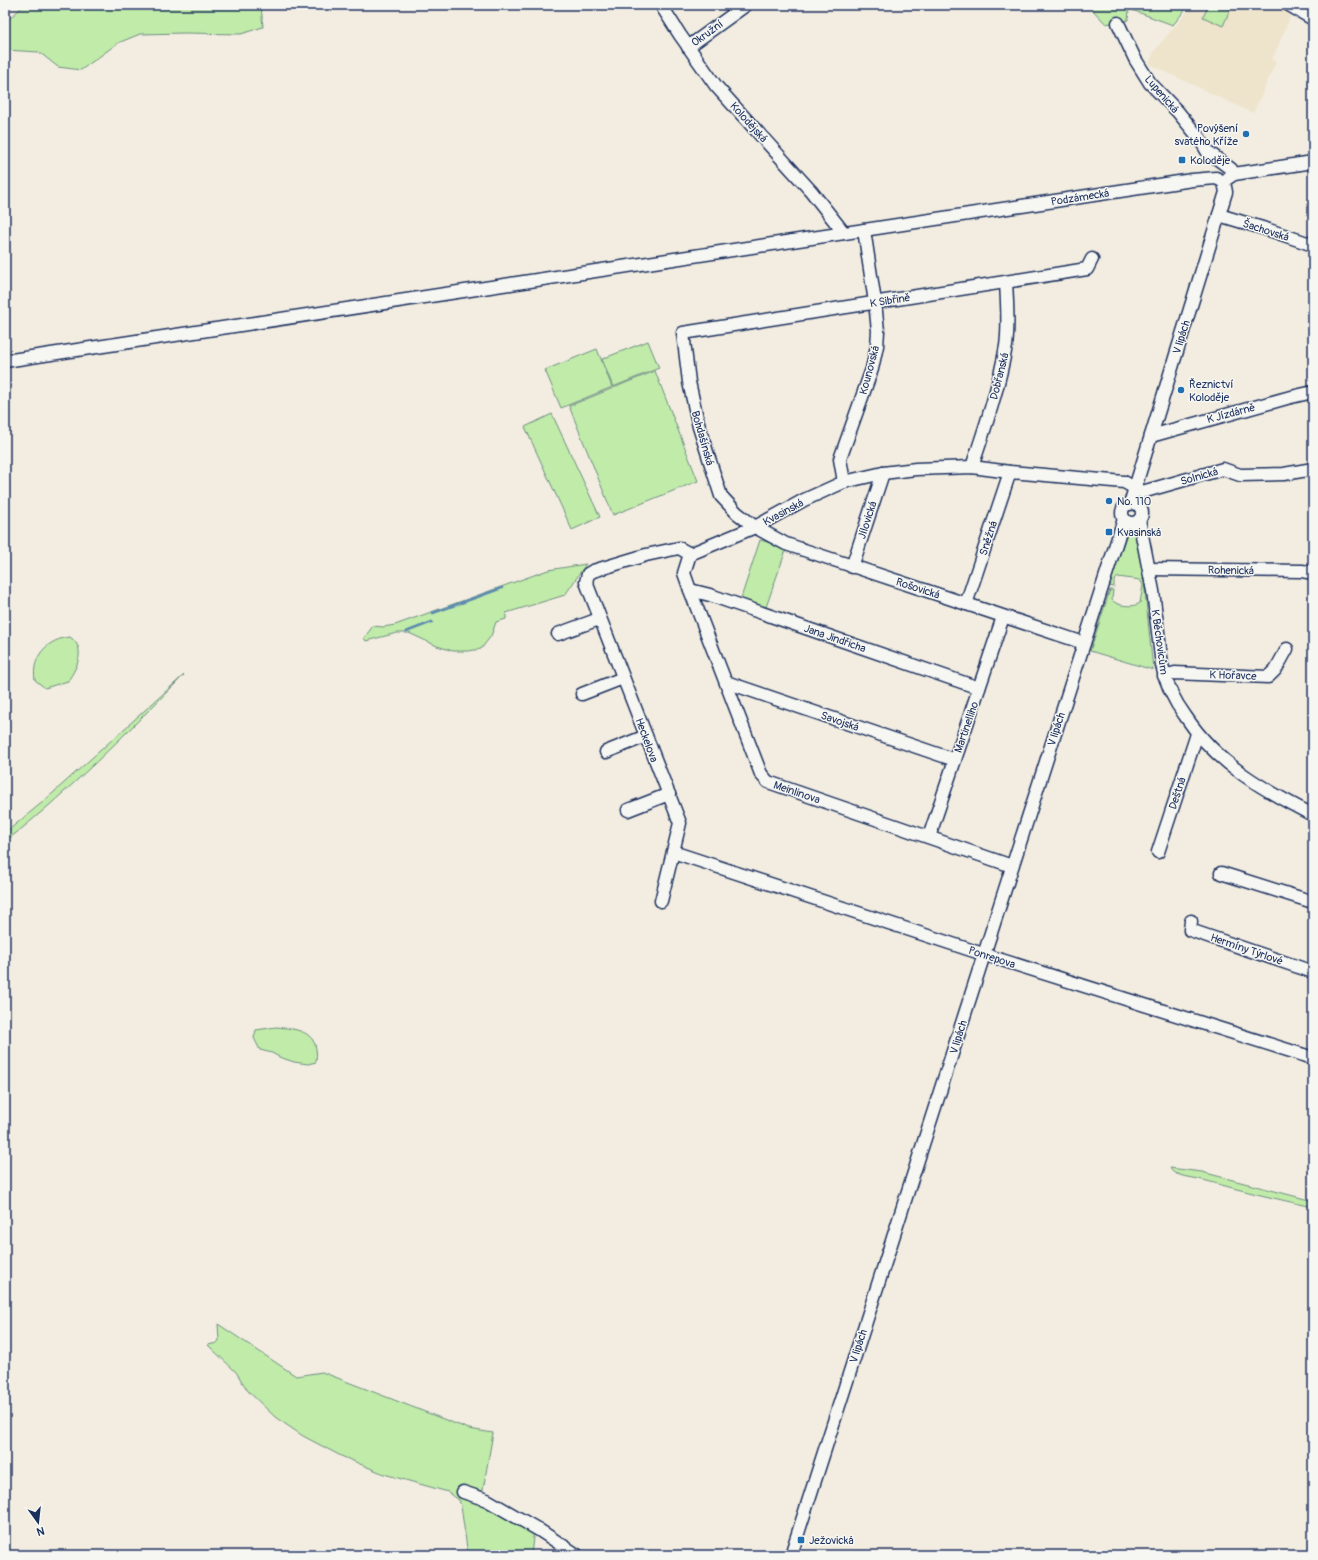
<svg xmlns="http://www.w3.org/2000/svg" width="1318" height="1560" font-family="Pangolin,sans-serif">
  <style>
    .built { fill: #eee3cb }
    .green { fill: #c0eba8; stroke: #6e8d83 }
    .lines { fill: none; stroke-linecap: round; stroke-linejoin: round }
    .stream { stroke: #5c8ab1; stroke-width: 2.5 }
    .minor-casing { stroke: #1b2f5e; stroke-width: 15 }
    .minor { stroke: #f6f6f2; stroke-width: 12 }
    .poi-dot { fill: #1f6fb2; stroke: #f6f6f2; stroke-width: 1.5 }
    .labels { text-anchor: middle; stroke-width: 3; stroke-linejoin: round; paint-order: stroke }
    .street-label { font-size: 11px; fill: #1b2f5e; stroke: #f6f6f2 }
    .poi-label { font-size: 11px; fill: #1b2f5e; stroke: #f6f6f2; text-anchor: start }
  </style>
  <rect width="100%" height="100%" fill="#f2ede0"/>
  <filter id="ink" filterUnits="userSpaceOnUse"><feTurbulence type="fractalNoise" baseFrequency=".025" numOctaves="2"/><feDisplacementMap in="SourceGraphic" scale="8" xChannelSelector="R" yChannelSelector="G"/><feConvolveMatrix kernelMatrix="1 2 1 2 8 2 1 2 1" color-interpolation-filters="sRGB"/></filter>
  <g filter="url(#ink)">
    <polygon class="built" points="1193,5 1271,5 1291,15 1272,60 1276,62 1253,113 1149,64 1155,50"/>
    <g class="green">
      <polygon points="24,5 261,5 263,27 241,34 185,33 140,34 118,43 81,70 58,67 39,52 5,50 5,23"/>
      <polygon points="1088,5 1189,5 1173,25 1129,9 1128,20 1106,24"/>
      <polygon points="1209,5 1232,5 1223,26 1203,17"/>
      <polygon points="648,341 659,368 613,387 602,359"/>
      <polygon points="597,349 612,387 561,408 545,370"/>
      <polygon points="655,371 698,481 613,515 569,406"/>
      <polygon points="552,414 600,517 572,530 525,427"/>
      <path d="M1130 524 1135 525 1146 579H1142L1144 581 1153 670 1090 651 1110 590H1113L1112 600C1117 606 1134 608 1140 603L1143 585 1140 580 1118 577 1114 581V587L1109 586Z"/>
      <polygon points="760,540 787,547 765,610 740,601"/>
      <polygon points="586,564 565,595 506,613 506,619 496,622 491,636 481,649 468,651 453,651 437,646 409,633 397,633 366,641 364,638 373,626 383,627 395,625 548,570"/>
      <path d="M70 637C87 649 77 667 68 681L45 688 35 680C31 656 48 639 70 637Z"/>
      <path d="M184 675C126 733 69 792 5 842V833L44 801Z"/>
      <path d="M276 1027C300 1029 320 1032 316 1062L308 1064 294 1062 279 1057 272 1053 260 1050 254 1038 256 1030Z"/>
      <path d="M1170 1168 1202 1172 1313 1201V1207C1277 1199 1242 1191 1207 1181 1197 1178 1186 1178 1177 1174 1173 1173 1172 1171 1170 1168Z"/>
      <polygon points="218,1324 296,1376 322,1372 469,1429 493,1433 482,1496 534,1529 531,1555 468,1555 461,1506 459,1500 448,1492 384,1474 341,1456 303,1436 275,1417 248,1391 236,1372 208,1345 217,1343 219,1340"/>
    </g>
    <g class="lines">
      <g class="stream">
        <polyline points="433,613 502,588"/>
        <polyline points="406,632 432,622"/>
      </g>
      <g class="minor-casing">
        <g id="minor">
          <polyline points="661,5 680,35 716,86 811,191 844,233"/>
          <polyline points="1289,5 1313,19"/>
          <polyline points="1118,23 1135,59 1150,83 1178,112 1200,139 1207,151 1231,169 1234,174"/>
          <polyline points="688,47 746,5"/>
          <polyline points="1228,178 1234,174 1313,162"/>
          <polyline points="1219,215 1269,230 1313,245"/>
          <polyline points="5,361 1192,180 1216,178 1224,182"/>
          <polyline points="1151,436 1287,398 1313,392"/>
          <path d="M972 467C985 428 999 387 1006 346 1009 325 1007 303 1006 282"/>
          <polyline points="844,482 840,459 872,369 877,346 878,331 875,302 864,230"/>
          <circle cx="1132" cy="513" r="10"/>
          <polyline points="1130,504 1226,192 1224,182"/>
          <path d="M1139 520 1153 591 1162 665C1166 685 1174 701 1186 717 1217 764 1264 790 1313 815"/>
          <polyline points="690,554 755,527 804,500 844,482 883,473 916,469 972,467 1010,472 1124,482 1142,492 1223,469 1240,475 1284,474 1313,469"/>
          <polyline points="690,554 684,573 690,590 761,774 768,782 774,784 1012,866"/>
          <polyline points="852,567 883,473"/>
          <polyline points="1150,569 1302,571 1313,573"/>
          <polyline points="690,590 710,595 979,688"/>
          <polyline points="966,604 1010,472"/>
          <polyline points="558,634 599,619"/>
          <polyline points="1084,643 786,544 755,527 737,513 721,496 699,427 689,382 683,333 1087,269 1092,259"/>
          <polyline points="1164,676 1175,673 1268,677 1276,669 1287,649"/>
          <polyline points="726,682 955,760"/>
          <polyline points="582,694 623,678"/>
          <polyline points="606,752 646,736"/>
          <polyline points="628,810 669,794"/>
          <polyline points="929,837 1003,617"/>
          <polyline points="673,852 992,957 1313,1058"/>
          <polyline points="1158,852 1197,734"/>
          <polyline points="1221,873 1313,902"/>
          <polyline points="661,901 680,823 586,582 588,574 593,571 646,555 679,548 690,554"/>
          <polyline points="1191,921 1190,930 1313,972"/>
          <polyline points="463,1492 487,1500 539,1530 577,1555"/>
          <polyline points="791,1555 1124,519"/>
        </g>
      </g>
      <use href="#minor" class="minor"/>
    </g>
  </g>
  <g class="poi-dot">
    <circle cx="1246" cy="134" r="4"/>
    <rect x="1178" y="156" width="8" height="8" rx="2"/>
    <circle cx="1181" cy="390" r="4"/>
    <circle cx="1109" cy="501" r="4"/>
    <rect x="1105" y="528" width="8" height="8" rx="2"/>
    <rect x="797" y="1536" width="8" height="8" rx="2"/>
  </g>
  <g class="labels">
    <g class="street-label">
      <text transform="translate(707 33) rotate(-36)" y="4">Okružní</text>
      <text transform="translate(1162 94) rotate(49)" y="4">Lupenická</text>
      <text transform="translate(749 122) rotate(48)" y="4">Kolodějská</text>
      <text transform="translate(1080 197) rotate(-9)" y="4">Podzámecká</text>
      <text transform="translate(1266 230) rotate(18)" y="4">Šachovská</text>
      <text transform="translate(890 300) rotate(-9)" y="4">K Sibřině</text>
      <text transform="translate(1181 337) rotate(-73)" y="4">V lipách</text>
      <text transform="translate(869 370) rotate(-75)" y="4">Kounovská</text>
      <text transform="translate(999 376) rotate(-76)" y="4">Dobřanská</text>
      <text transform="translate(1231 413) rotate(-15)" y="4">K Jízdárně</text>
      <text transform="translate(703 438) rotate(74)" y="4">Bohdašínská</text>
      <text transform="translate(1199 476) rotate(-16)" y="4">Solnická</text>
      <text transform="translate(783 512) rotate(-28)" y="4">Kvasinská</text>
      <text transform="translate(867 520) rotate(-72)" y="4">Jílovická</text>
      <text transform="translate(988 538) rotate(-72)" y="4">Sněžná</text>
      <text transform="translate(1231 570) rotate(1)" y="4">Rohenická</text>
      <text transform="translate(918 588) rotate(18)" y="4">Rošovická</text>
      <text transform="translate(835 638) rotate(19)" y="4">Jana Jindřicha</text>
      <text transform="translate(1160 642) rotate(82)" y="4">K Běchovicům</text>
      <text transform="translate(1233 675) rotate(2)" y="4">K Hořavce</text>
      <text transform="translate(840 721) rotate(19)" y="4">Savojská</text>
      <text transform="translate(966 727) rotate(-71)" y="4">Martinelliho</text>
      <text transform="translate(1056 729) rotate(-72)" y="4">V lipách</text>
      <text transform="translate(647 740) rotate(70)" y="4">Heckelova</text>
      <text transform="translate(797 792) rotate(19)" y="4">Meinlinova</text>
      <text transform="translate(1177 793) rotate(-72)" y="4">Deštná</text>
      <text transform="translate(1247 949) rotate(19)" y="4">Hermíny Týrlové</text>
      <text transform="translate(992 957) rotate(18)" y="4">Ponrepova</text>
      <text transform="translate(958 1037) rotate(-73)" y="4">V lipách</text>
      <text transform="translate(858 1346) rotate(-72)" y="4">V lipách</text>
    </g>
    <g class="poi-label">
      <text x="1238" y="132" text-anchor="end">Povýšení<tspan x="1238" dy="13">svatého Kříže</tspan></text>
      <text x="1190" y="164">Koloděje</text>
      <text x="1189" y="388">Řeznictví<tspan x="1189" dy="13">Koloděje</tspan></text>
      <text x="1117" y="505">No. 110</text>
      <text x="1117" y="536">Kvasinská</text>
      <text x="809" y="1544">Ježovická</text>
    </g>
  </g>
  <rect width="1318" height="1560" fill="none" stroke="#f6f6f2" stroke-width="20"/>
  <rect x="10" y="10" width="1298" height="1540" fill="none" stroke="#1b2f5e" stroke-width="1.5" filter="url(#ink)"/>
  <g transform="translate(38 1522) rotate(165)" stroke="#f6f6f2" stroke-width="3" paint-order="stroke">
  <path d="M0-3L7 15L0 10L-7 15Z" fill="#1b2f5e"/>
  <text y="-6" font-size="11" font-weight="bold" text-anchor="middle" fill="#1b2f5e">N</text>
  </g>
</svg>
